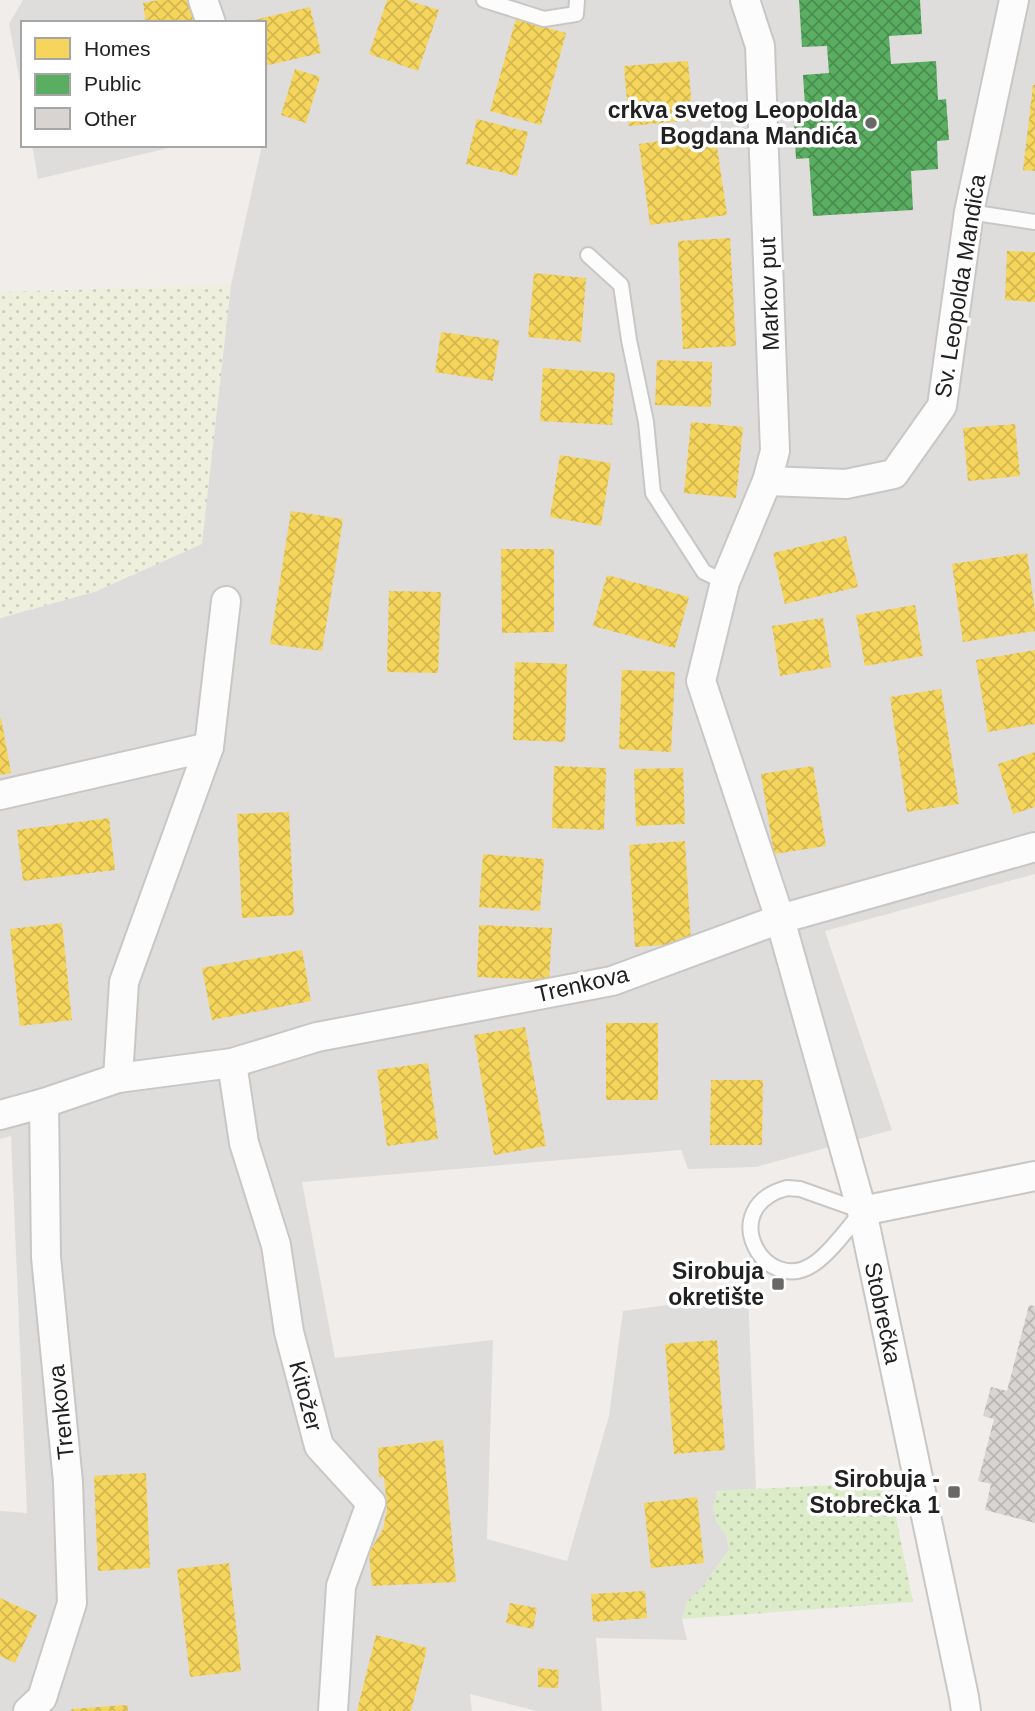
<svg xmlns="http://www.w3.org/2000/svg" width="1035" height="1711" font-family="Arial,sans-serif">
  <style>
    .residential { fill: #dfdddb }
    .farmland { fill: url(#farmland-dots) }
    .grass { fill: url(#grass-dots) }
    .homes { fill: url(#homes-cross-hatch) }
    .public { fill: url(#public-cross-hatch) }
    .building { fill: url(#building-cross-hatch) }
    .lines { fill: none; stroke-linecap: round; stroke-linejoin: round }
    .service-casing { stroke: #c8c7c6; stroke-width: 18 }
    .minor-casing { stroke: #c8c7c6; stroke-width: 32 }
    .service { stroke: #fdfcfc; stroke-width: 14 }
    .minor { stroke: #fdfcfc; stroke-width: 28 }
    .poi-dot { fill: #696867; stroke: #fff; stroke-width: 2.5 }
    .labels { text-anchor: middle; stroke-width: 7; stroke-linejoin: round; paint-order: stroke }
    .poi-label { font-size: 23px; font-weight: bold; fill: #212121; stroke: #fff; text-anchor: end }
    .street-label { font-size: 23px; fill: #212121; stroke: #fff }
  </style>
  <defs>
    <pattern id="farmland-dots" width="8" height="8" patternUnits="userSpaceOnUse" patternTransform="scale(1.75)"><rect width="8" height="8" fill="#efefdd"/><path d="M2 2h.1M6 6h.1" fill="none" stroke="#cdcdbd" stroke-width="1.8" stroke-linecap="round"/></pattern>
    <pattern id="grass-dots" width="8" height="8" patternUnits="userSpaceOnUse" patternTransform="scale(1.75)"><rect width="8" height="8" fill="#dcecc8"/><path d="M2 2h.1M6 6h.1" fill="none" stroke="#bccaac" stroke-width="1.8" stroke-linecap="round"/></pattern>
    <pattern id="homes-cross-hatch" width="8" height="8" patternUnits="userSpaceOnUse" patternTransform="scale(1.75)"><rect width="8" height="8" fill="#f6d55c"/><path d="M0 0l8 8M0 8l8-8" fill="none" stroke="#d3b750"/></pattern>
    <pattern id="public-cross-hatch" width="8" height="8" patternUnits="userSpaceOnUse" patternTransform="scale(1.75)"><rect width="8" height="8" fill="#5aae61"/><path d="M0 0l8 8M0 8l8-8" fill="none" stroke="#4a8d50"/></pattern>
    <pattern id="building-cross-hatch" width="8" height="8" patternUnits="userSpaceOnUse" patternTransform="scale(1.75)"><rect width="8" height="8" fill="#d7d4d1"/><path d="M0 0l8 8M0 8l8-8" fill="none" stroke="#b8b6b3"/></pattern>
  </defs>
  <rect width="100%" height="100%" fill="#f0edea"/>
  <g class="residential">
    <polygon points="23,0 1035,0 1035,874 825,931 892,1130 756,1167 688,1169 681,1150 302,1182 335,1358 493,1340 487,1539 567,1561 609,1416 623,1311 748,1294 756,1489 717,1491 716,1521 727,1536 729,1550 704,1585 687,1602 682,1619 687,1640 596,1638 602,1711 537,1711 470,1694 472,1711 0,1711 0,1511 27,1513 11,1136 0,1139 0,618 97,591 231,285 262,145 264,145 266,126 264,126 264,23 23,23 23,97 9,24"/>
    <polygon points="32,145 181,145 38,179"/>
  </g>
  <polygon class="farmland" points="231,285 202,544 97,591 0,618 0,292"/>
  <polygon class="grass" points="889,1482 913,1602 682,1619 687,1602 704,1585 729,1550 727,1536 716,1521 713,1507 718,1491"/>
  <g class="homes">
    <polygon points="158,0 195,0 199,23 146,23 143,3"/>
    <polygon points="387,0 407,0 439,10 418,71 369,54"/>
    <polygon points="310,7 321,53 264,66 264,23 245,22"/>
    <polygon points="516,19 566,33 541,125 490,111"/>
    <polygon points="688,61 693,120 629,126 624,66"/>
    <polygon points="295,69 320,77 306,123 281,115"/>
    <polygon points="1033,85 1035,85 1035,171 1023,170"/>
    <polygon points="477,119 528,132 517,176 466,164"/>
    <polygon points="715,133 727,215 650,225 639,144"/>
    <polygon points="730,238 736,346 683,349 678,241"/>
    <polygon points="1007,251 1035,252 1035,302 1005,300"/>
    <polygon points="534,273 586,278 581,342 528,337"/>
    <polygon points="441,332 499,340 493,381 435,372"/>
    <polygon points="657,360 712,362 711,407 655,405"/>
    <polygon points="543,368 615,373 612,425 540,421"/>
    <polygon points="691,422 743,427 736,498 684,493"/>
    <polygon points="1015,424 1020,476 968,481 963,428"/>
    <polygon points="560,455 611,463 601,526 550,517"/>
    <polygon points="291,511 343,519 322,651 270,644"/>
    <polygon points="846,536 858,587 785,604 773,553"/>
    <polygon points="501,549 554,549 554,632 502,633"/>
    <polygon points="1027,553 1035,611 1035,631 963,642 952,564"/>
    <polygon points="607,575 689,597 675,648 593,626"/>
    <polygon points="389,591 441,592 438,673 387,672"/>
    <polygon points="915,605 923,656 865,666 856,615"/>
    <polygon points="823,618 831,667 780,676 772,626"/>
    <polygon points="1035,650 1035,724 988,732 976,660"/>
    <polygon points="515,662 567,664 565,742 513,740"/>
    <polygon points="622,670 675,672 671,752 619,749"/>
    <polygon points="941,689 959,804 907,812 890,697"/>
    <polygon points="0,718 1,718 11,773 0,775"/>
    <polygon points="1035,752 1035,807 1013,814 998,764"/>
    <polygon points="554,766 606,768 604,830 552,828"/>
    <polygon points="813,766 826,846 774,854 761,774"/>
    <polygon points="683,768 685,824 636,826 634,769"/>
    <polygon points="289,812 294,915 242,918 237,814"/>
    <polygon points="109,818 115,870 23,881 17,830"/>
    <polygon points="685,841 691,943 635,947 629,845"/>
    <polygon points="483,854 544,859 540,911 479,907"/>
    <polygon points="62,923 72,1020 20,1026 10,929"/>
    <polygon points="479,925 552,928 549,980 477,977"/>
    <polygon points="302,950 311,1001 212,1020 202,968"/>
    <rect x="606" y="1023" width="52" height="77"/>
    <polygon points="525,1027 546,1146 494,1155 474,1035"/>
    <polygon points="428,1063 438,1139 387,1146 377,1070"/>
    <polygon points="711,1080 763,1080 762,1145 710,1145"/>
    <polygon points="717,1340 725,1450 674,1454 665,1344"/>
    <polygon points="443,1440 456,1582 372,1586 369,1553 383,1529 387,1508 384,1477 379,1477 378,1448"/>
    <polygon points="146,1473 150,1568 98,1571 94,1476"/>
    <polygon points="697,1497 704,1563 651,1568 644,1503"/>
    <polygon points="229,1563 241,1671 190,1677 177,1569"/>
    <polygon points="645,1591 647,1618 593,1622 591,1594"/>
    <polygon points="0,1598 37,1615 15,1663 0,1656"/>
    <polygon points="510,1603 537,1608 533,1629 506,1623"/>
    <polygon points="376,1635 427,1648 411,1711 357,1711"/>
    <polygon points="538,1668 559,1670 558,1688 538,1687"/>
    <polygon points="127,1705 128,1711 72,1711 71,1709"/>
  </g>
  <polygon class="public" points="799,0 920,0 922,34 889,36 891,64 936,61 938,100 946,99 949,140 937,141 938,169 911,171 913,210 813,216 809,158 796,159 793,107 805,106 803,75 829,73 827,46 802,47"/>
  <polygon class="building" points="1029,1305 1035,1306 1035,1523 985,1510 991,1484 978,1481 994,1419 983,1416 991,1387 1007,1391"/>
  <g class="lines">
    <g class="service-casing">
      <g id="service">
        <polyline points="484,0 544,19 576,14 577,0"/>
        <polyline points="969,212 1035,222"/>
        <polyline points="588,255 621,285 629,340 646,422 653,493 704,572 725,582"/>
        <path d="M787 1188 800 1189 862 1211C849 1227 831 1252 815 1263 765 1299 714 1207 787 1188Z"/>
      </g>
    </g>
    <g class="minor-casing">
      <g id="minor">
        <polyline points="203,0 211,23"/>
        <polyline points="745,0 760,46 775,451 767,481 725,582 701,681 780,919 862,1211 964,1697 966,1711"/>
        <polyline points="767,481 846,484 894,474 942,406 969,212 1014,0"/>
        <polyline points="0,795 209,747"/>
        <polyline points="232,1063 244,1143 276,1245 289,1332 319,1446 371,1503 341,1586 333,1711"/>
        <polyline points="118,1078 124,982 209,747 226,601"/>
        <polyline points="0,1115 44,1103 118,1078 232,1063 317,1037 612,981 780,919 1035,847"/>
        <polyline points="862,1211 1035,1176"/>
        <polyline points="28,1711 42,1698 72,1603 68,1482 46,1257 44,1103"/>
      </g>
    </g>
    <use href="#service" class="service"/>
    <use href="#minor" class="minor"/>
  </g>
  <g class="poi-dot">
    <circle cx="871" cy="123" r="7"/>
    <rect x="771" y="1277" width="14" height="14" rx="3.5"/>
    <rect x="947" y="1485" width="14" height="14" rx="3.5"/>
  </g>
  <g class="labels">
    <g class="poi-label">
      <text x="857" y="118">crkva svetog Leopolda<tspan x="857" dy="26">Bogdana Mandića</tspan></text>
      <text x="764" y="1279">Sirobuja<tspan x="764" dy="26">okretište</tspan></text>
      <text x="940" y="1487">Sirobuja -<tspan x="940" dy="26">Stobrečka 1</tspan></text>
    </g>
    <g class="street-label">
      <text transform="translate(960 286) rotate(-81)" y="8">Sv. Leopolda Mandića</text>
      <text transform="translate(769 294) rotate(-92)" y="8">Markov put</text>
      <text transform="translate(582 984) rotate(-13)" y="8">Trenkova</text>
      <text transform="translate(883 1313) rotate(78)" y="8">Stobrečka</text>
      <text transform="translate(306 1396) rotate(75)" y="8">Kitožer</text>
      <text transform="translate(61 1412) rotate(-96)" y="8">Trenkova</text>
    </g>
  </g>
  <rect x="21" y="21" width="245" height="126" fill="#ffffff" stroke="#a6a6a6" stroke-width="2"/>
  <rect x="35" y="38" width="35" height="21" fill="#f6d55c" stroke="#a6a6a6" stroke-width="2"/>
  <text x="84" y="56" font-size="21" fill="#212121">Homes</text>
  <rect x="35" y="74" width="35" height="21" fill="#5aae61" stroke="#a6a6a6" stroke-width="2"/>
  <text x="84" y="91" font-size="21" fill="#212121">Public</text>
  <rect x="35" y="108" width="35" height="21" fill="#d7d4d1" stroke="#a6a6a6" stroke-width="2"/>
  <text x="84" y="126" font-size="21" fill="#212121">Other</text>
</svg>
